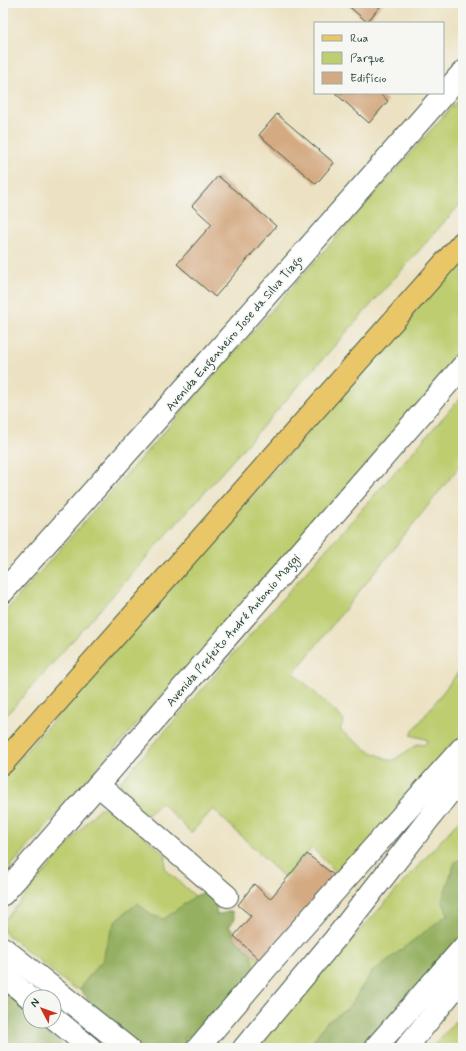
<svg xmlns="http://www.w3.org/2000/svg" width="466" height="1051" font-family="Mynerve,sans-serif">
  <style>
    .green { fill: #bdcd70; stroke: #6e8552 }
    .forest { fill: #96b062; stroke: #5a764b }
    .building { fill: #d4aa82 }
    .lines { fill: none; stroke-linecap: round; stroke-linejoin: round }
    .minor-casing { stroke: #3e5649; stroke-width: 24 }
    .major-casing { stroke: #3e5649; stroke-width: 24 }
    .minor { stroke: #fff; stroke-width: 22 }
    .major { stroke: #e9c769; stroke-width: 22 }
    .labels { text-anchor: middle; stroke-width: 3; stroke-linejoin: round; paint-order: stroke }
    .street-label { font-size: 12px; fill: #1f3d34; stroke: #f6f6f2 }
  </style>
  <rect width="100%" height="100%" fill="#f6f6f2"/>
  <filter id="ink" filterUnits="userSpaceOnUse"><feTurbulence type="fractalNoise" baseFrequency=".025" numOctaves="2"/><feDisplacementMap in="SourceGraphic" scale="8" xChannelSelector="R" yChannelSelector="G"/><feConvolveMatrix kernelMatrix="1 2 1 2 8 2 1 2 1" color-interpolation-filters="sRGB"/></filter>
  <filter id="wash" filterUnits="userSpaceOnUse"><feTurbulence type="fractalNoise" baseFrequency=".012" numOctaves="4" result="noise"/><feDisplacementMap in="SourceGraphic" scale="16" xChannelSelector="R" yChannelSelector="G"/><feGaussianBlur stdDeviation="0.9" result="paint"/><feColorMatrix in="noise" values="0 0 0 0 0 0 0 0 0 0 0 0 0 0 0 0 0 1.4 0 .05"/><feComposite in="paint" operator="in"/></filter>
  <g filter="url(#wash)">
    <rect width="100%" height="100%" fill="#ece2c3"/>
    <g class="green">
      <polygon points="463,94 463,201 3,719 3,614"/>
      <polygon points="463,257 463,355 3,875 3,777"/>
      <path d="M463 395V462L294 673 344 720 340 730 367 750 392 761 418 744 424 745 428 740 410 735 463 666V735L341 877 312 848 285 878 213 809 191 833 161 802 148 815C137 806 125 797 119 783Z"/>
      <polygon points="99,808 111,808 166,855 165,869 235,932 233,937 263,963 189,1048 83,990 73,988 4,932 3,922"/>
      <polygon points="463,816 463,926 356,1048 257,1048 269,1032"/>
      <polygon points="463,1012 463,1048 432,1048"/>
    </g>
    <g class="forest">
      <polygon points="463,858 463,966 393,1048 308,1048 326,1023 348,1008 372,972 448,914 442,900 455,862"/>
      <polygon points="207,891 217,905 216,915 232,911 235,919 229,926 237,941 251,953 256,971 201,1034 184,1037 188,1048 128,1048 122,1043 80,989 92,972 103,960 107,942 116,920 138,903 151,915 164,919 195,896"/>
      <polygon points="3,975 30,999 30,1021 38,1021 39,1025 66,1048 9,1048 3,1043"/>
    </g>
    <g id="blocks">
      <g class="building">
        <polygon points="345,3 383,3 367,22"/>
        <polygon points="335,93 379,93 388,101 369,123"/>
        <polygon points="277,114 334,163 316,184 259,135"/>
        <polygon points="218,176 276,226 215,297 177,264 212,224 192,206"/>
        <polygon points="307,854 334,875 261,961 234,936 251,916 238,905 254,884 270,899"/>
      </g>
    </g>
  </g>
  <g filter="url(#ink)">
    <use href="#blocks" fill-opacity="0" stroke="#3e5649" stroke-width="1"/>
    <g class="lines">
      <g class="minor-casing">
        <g id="minor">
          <polyline points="3,592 191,381 463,72"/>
          <polyline points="98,785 227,896"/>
          <polyline points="3,894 463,366"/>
          <polyline points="3,948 128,1048"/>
          <polyline points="3,975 30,998"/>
          <polyline points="54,1018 90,1048"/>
          <polyline points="198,1048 268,966 463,747"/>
          <polyline points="244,1048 335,939 463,775"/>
          <polyline points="375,1048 463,948"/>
          <polyline points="406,1048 463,978"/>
        </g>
      </g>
      <g class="major-casing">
        <polyline id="major" points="3,763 463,242"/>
      </g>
      <use href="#minor" class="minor"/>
      <use href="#major" class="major"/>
    </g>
  </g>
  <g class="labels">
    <g class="street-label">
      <text transform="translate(234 333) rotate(-49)" y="4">Avenida Engenheiro Jose da Silva Tiago</text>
      <text transform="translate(233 630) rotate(-49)" y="4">Avenida Prefeito André Antonio Maggi</text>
    </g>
  </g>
  <rect width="466" height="1051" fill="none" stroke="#f6f6f2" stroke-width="16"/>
  <rect x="314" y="22" width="130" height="72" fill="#f6f6f2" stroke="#a0aca6"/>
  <rect x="322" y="35" width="20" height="6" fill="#e9c769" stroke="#a0aca6"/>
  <text x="350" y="42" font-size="12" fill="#1f3d34">Rua</text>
  <rect x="322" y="52" width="20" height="12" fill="#bdcd70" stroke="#a0aca6"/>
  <text x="350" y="62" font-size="12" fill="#1f3d34">Parque</text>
  <rect x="322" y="72" width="20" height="12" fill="#d4aa82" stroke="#a0aca6"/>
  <text x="350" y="82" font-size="12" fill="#1f3d34">Edifício</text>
  <g transform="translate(42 1009) rotate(311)"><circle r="19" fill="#f6f6f2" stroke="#a0aca6"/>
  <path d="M0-3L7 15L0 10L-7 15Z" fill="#c8321e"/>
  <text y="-6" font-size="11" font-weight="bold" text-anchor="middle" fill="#1f3d34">N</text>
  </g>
</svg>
